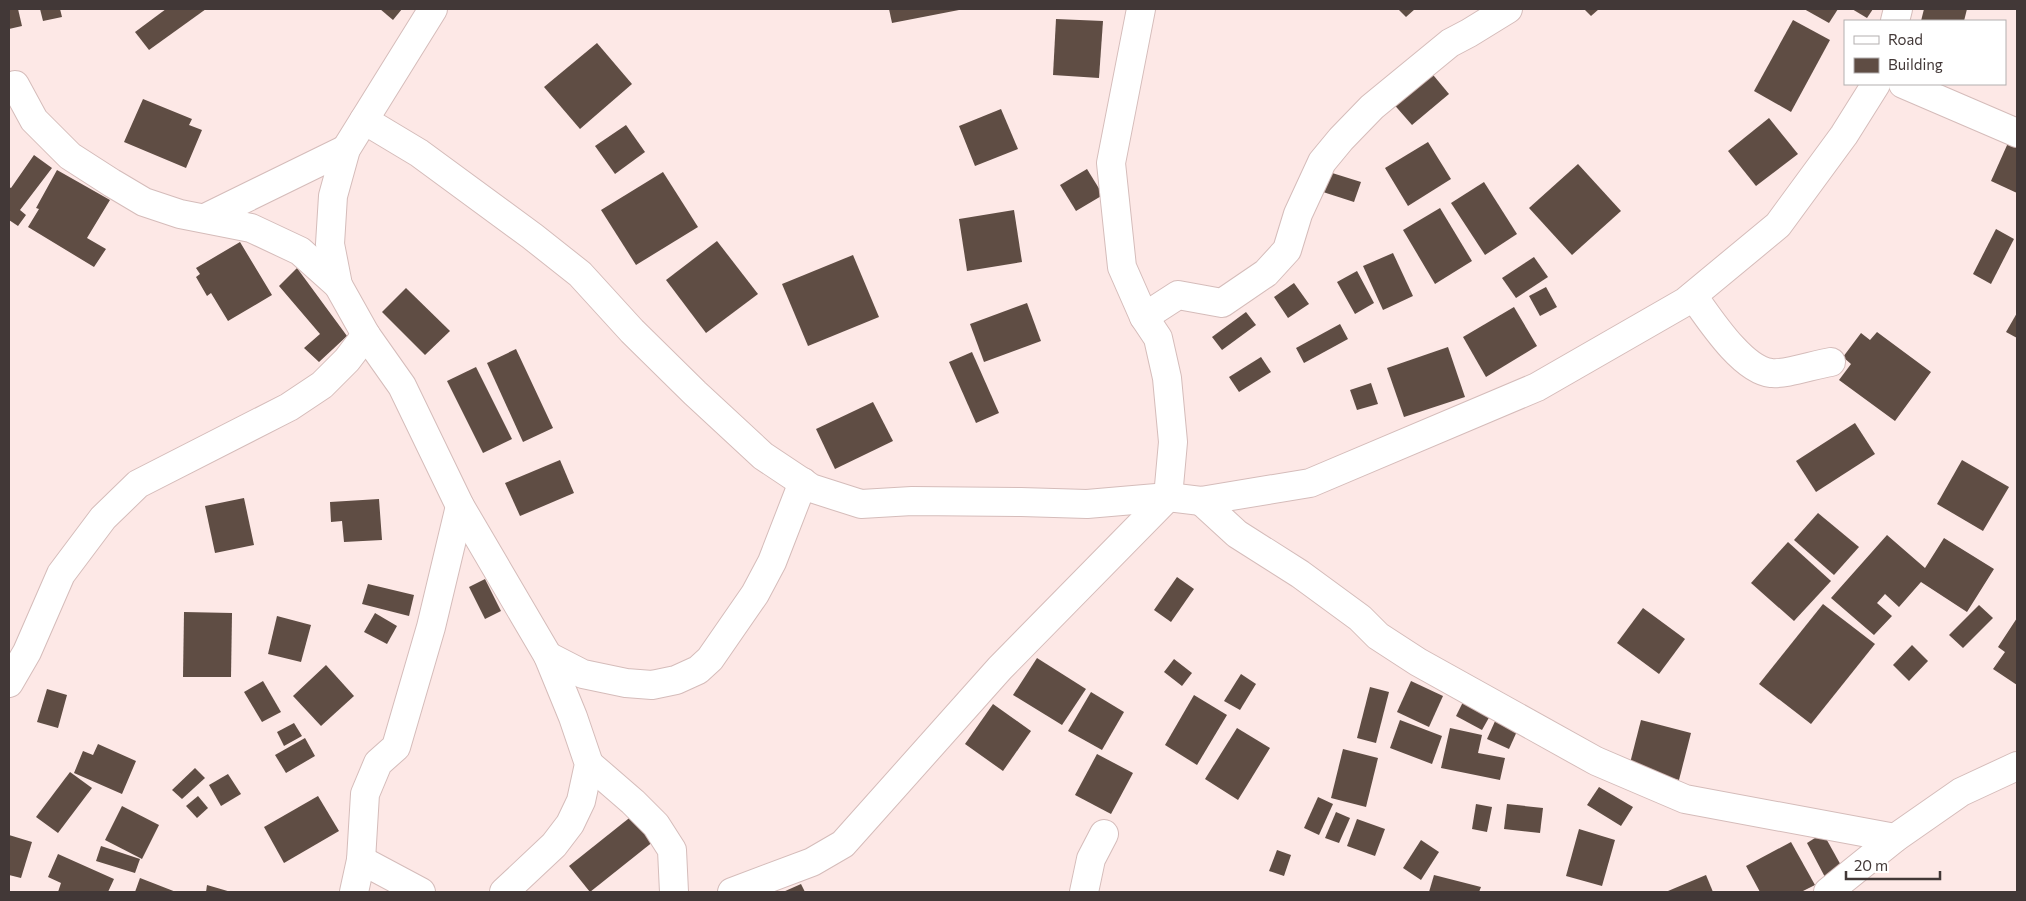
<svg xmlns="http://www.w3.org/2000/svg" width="2026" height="901" font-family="Commissioner,sans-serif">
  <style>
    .building { fill: #5f4d44 }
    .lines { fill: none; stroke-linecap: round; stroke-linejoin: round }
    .street-casing { stroke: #d5bcba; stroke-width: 30 }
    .street { stroke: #fff; stroke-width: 28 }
  </style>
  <rect width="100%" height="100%" fill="#fde8e6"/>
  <g class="building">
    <polygon points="9,9 18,9 22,26 9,29"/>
    <polygon points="40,9 60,9 62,17 43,21"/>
    <polygon points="166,9 206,9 149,50 135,32"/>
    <polygon points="380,9 402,9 393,20"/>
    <polygon points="889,9 959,9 959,10 892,23"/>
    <polygon points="1398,9 1415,9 1406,17"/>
    <polygon points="1584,9 1599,9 1591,16"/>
    <polygon points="1804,9 1838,9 1829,23"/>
    <polygon points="1852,9 1873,9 1867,18"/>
    <polygon points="1924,9 1967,9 1964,21 1921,21"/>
    <polygon points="1056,19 1103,21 1099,78 1053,75"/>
    <polygon points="1793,20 1830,40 1791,112 1754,91"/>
    <polygon points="597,43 632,84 580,129 544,87"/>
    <polygon points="1429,70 1449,94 1412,125 1391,101"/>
    <polygon points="143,99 192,119 189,125 202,130 186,168 124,142"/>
    <polygon points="1001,109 1018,149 975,166 959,126"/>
    <polygon points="1769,118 1798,154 1756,186 1728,151"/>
    <polygon points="626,125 645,152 615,174 595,146"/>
    <polygon points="2012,134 2017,136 2017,193 1991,181"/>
    <polygon points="1428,142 1451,179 1408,206 1385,168"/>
    <polygon points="34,155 52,168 20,210 26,215 18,226 9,220 9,187 11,188"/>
    <polygon points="1578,164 1621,211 1572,255 1529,208"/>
    <polygon points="1087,169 1103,195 1076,211 1060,185"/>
    <polygon points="57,170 110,200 87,238 106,249 94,267 28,227 39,209 36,208"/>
    <polygon points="663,172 698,227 636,265 601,210"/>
    <polygon points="1329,172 1361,182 1354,202 1323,192"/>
    <polygon points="1484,182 1517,234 1485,255 1451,203"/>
    <polygon points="1440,208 1472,261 1435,284 1403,230"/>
    <polygon points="1014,210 1022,262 967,271 959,219"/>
    <polygon points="1996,229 2014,239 1991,284 1973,274"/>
    <polygon points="717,241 758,294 706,333 666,280"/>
    <polygon points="240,242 272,295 228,321 211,293 207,296 196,277 200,274 196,268"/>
    <polygon points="1393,253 1413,296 1383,310 1363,266"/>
    <polygon points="853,255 879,317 808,346 782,284"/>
    <polygon points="1534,257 1548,277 1516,298 1502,278"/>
    <polygon points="297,268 347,336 319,362 304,348 320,334 279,286"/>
    <polygon points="1357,271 1374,303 1355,314 1337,282"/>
    <polygon points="1294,283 1309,304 1288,318 1274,297"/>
    <polygon points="1546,287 1557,307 1540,316 1529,296"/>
    <polygon points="406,288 450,331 425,355 382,312"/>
    <polygon points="1027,303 1041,341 984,362 970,324"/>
    <polygon points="1514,307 1537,346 1486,377 1463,337"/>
    <polygon points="1246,312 1256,325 1222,350 1212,337"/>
    <polygon points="2017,313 2017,338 2006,332"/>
    <polygon points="1340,324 1348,339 1304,363 1296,348"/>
    <polygon points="1877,332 1931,372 1895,421 1839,380 1851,364 1843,357 1861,333 1870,340"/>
    <polygon points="1448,347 1465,397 1404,417 1387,368"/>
    <polygon points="516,349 553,428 523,442 487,363"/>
    <polygon points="972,352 999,413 976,423 949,362"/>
    <polygon points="1261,357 1271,372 1239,392 1229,377"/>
    <polygon points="476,367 512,439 483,453 447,381"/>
    <polygon points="1371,383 1378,404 1357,410 1350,390"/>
    <polygon points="873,402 893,441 835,469 816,429"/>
    <polygon points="1855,423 1875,454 1816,492 1796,461"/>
    <polygon points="560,460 574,493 520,516 505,483"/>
    <polygon points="1962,460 2009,487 1983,531 1937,504"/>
    <polygon points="244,498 254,545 215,553 205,506"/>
    <polygon points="379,499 382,540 344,542 342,521 331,522 330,502"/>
    <polygon points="1818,513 1859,547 1834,575 1794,540"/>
    <polygon points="1887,535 1925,568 1944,538 1994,569 1967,612 1921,582 1899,607 1885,594 1877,603 1892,616 1874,635 1831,598"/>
    <polygon points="1788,542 1831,581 1794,621 1751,583"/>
    <polygon points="1177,577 1194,589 1171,622 1154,610"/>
    <polygon points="485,579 501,611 485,619 469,587"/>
    <polygon points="368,584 414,595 409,616 362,604"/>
    <polygon points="1823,604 1875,644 1811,724 1759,684"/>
    <polygon points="1979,605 1993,618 1963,648 1949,635"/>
    <polygon points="1643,608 1685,639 1659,674 1617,643"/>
    <polygon points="184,612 232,613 231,677 183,677"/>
    <polygon points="375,613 397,626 387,644 364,632"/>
    <polygon points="277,616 311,625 301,662 268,654"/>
    <polygon points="2017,618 2017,685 1993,669 2005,652 1998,647"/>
    <polygon points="1912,645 1928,661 1909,681 1893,665"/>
    <polygon points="1037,658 1086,689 1062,725 1013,695"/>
    <polygon points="1174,659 1192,673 1182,686 1164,672"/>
    <polygon points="326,665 354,696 321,726 293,696"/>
    <polygon points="1241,674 1256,684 1240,710 1224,701"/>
    <polygon points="263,681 281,712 262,722 244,692"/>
    <polygon points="1411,681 1443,696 1429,727 1397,712"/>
    <polygon points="1370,687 1389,692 1376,743 1357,738"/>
    <polygon points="47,689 67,695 58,728 37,722"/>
    <polygon points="1091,692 1124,712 1102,750 1068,731"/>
    <polygon points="1194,695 1227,715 1197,765 1165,745"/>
    <polygon points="1464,700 1491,714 1482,730 1456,716"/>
    <polygon points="993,704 1031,731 1003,771 965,744"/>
    <polygon points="1496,719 1518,729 1509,749 1487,739"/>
    <polygon points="1400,720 1442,736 1432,764 1390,748"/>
    <polygon points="1641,720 1691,733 1679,780 1629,767"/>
    <polygon points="294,723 302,736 284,746 277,732"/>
    <polygon points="1237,728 1270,748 1238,800 1205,779"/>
    <polygon points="1450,728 1482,735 1478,753 1505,758 1500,780 1441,768"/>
    <polygon points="305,738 315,756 286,773 275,755"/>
    <polygon points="98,744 136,761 122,794 74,773 83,751 93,755"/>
    <polygon points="1343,749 1378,758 1366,807 1331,798"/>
    <polygon points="1097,754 1133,773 1111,814 1075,795"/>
    <polygon points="195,768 205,778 182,799 172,790"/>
    <polygon points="70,772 92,788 58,833 36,817"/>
    <polygon points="228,774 241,794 221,806 209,785"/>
    <polygon points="1599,787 1633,807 1621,826 1587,805"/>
    <polygon points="198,796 208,808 197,818 186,806"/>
    <polygon points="318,796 339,831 284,863 264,827"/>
    <polygon points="1318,797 1333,804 1319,835 1304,828"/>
    <polygon points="1476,804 1492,807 1487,832 1472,829"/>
    <polygon points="1507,804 1543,808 1540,833 1504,829"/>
    <polygon points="122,806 159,825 142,859 105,840"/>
    <polygon points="1336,812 1350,818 1339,843 1325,838"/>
    <polygon points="633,815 654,841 590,892 569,866"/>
    <polygon points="1357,819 1385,829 1375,856 1347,846"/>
    <polygon points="1579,829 1615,840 1602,886 1566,876"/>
    <polygon points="1823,833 1843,869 1826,879 1807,843"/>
    <polygon points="9,835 32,842 21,878 9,875"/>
    <polygon points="1421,840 1439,852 1421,880 1403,868"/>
    <polygon points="1791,842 1815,885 1801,892 1760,892 1746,866"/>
    <polygon points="101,846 140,859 135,873 96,861"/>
    <polygon points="1277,850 1291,855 1284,876 1269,871"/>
    <polygon points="58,854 114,879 108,892 58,892 61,883 48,877"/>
    <polygon points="1434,875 1481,887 1479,892 1429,892"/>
    <polygon points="1706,875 1713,892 1669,892 1668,891"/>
    <polygon points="140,878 176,892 135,892"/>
    <polygon points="801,884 805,892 783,892"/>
    <polygon points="207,885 231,892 206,892"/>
  </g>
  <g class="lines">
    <g class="street-casing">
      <g id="street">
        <polyline points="433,9 346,149 333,196 330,244 338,285 366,335 402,386 460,506 548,656 573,717 589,764 581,801 570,824 554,845 504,892"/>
        <polyline points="1895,21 1898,9"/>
        <polyline points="1903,84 2017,133"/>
        <polyline points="15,85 34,120 70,156 112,183 144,202 180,214 251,228 300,251 338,285"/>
        <polyline points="364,120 419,153 532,236 580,274 632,331 695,393 763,456 811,488 861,504 912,501 1021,502 1087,504 1168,497 1201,501 1310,483 1537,387 1685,302 1778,225 1844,135 1876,84"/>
        <polyline points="205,218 346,149"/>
        <path d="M1693 296C1709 318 1742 370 1771 373 1784 375 1816 364 1831 362"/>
        <polyline points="1144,317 1178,295 1222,303 1266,273 1287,250 1298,214 1322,162 1341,139 1372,107 1450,43 1469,33 1508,9"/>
        <polyline points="1201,501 1237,534 1300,574 1360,618 1378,636 1418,662 1596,761 1685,799 1895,838"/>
        <polyline points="548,656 583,674 626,683 652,685 676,680 698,670 710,659 755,594 772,562 803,482"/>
        <polyline points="9,683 27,652 61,574 103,518 138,484 289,407 322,385 347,360 366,335"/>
        <polyline points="589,764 633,802 656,825 672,850 674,892"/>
        <polyline points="361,860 421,892"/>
        <polyline points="354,892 361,860 365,794 378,763 396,747 431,627 460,506"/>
        <polyline points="732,892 812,862 843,844 1000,668 1168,497 1173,442 1167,378 1158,338 1144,317 1122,267 1111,163 1141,9"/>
        <polyline points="1084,892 1091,859 1104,834"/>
        <polyline points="1828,892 1895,838 1961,792 2017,766"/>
      </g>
    </g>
    <use href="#street" class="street"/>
  </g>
  <rect width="2026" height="901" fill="none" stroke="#423837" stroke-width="20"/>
  <rect x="1844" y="20" width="162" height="65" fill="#ffffff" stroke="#b3afaf"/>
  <rect x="1854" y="36" width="25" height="8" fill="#ffffff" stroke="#b3afaf"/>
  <text x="1888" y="45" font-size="15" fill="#423837">Road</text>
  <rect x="1854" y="58" width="25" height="15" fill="#5f4d44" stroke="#b3afaf"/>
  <text x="1888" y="70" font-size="15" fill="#423837">Building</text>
  <path d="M1846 871v8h94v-8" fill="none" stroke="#423837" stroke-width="2.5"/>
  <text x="1854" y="871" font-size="15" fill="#423837" stroke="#ffffff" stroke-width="4" paint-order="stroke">20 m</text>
</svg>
